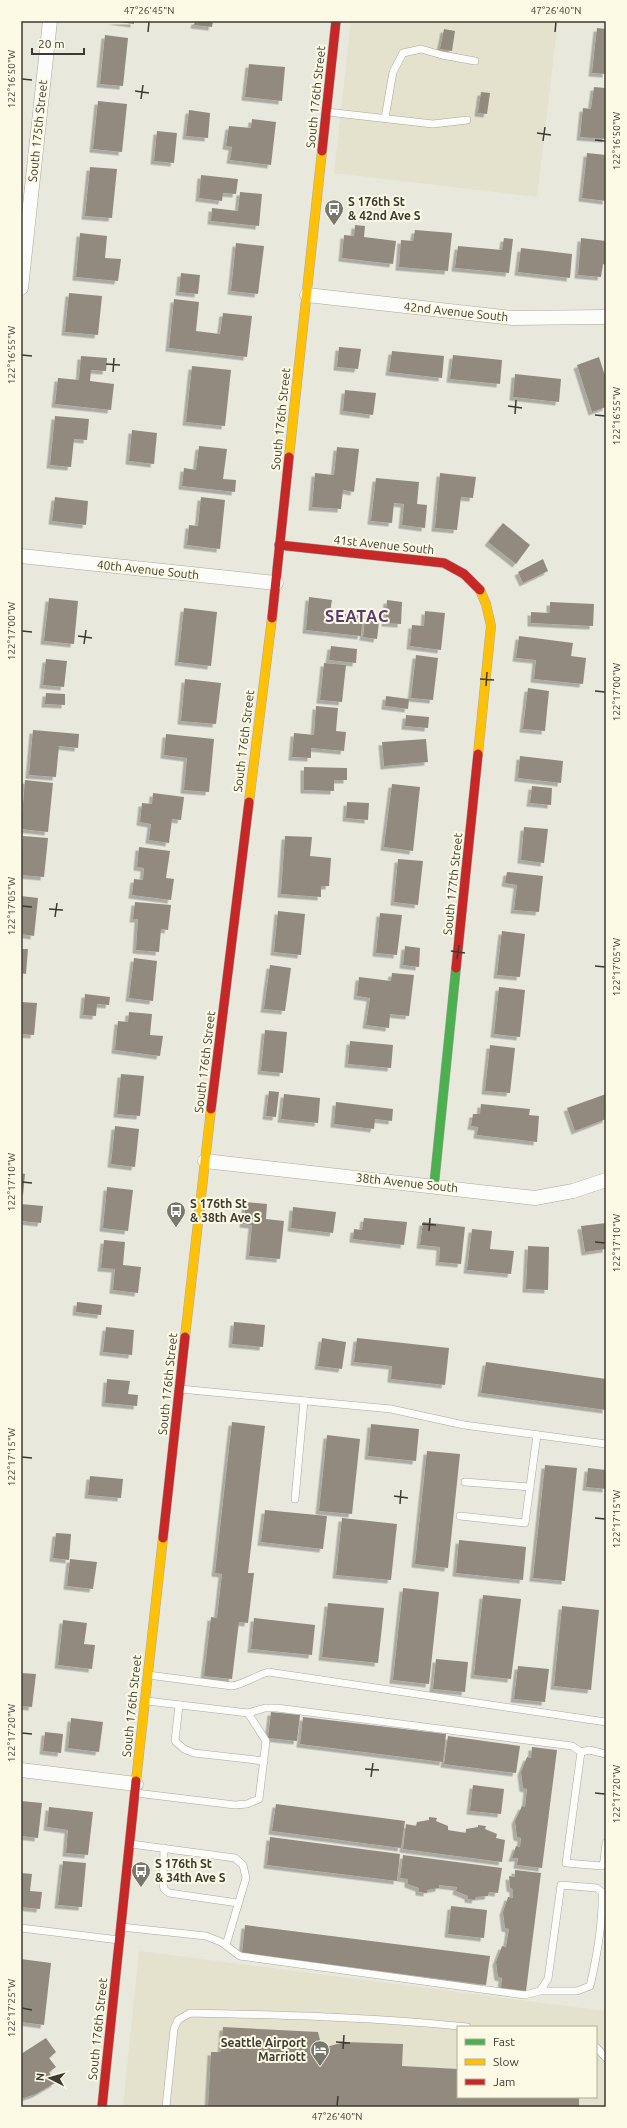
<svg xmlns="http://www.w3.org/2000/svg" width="627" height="2128" font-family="Ubuntu,sans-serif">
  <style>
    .built { fill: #e4e1cd; fill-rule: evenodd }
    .building { fill: #928a7e; filter: url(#shadow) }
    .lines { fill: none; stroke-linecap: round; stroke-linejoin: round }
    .lane-casing { stroke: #a9a89f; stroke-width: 8 }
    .street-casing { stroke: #a9a89f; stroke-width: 15 }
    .fast-casing { stroke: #a9a89f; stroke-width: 10 }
    .slow-casing { stroke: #a9a89f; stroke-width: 10 }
    .jam-casing { stroke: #a9a89f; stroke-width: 10 }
    .lane { stroke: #fcfcfa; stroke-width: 7 }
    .street { stroke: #fcfcfa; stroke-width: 14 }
    .fast { stroke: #4caf50; stroke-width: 9 }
    .slow { stroke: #ffc107; stroke-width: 9 }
    .jam { stroke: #c62828; stroke-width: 9 }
    .ticks { fill: none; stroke: #3c3b33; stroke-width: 1.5 }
    .labels { text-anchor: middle; stroke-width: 4; stroke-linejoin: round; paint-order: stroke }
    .street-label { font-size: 12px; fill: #3c3b33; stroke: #fcf9e4 }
    .poi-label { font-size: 12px; font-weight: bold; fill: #3c3b33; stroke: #fcf9e4; text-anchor: start }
    .district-label { font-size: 16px; font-weight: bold; letter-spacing: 1px; fill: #593973; stroke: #fcf9e4 }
    .neatline { fill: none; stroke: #3c3b33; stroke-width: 1.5 }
    .ticks-label { font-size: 10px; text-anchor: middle; fill: #3c3b33 }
  </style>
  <defs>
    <filter id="shadow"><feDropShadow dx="-3.5" dy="3.5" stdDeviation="0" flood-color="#0004"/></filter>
  </defs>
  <rect width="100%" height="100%" fill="#e9e8dd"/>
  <g class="built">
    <polygon points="351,21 558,21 537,197 334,173"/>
    <path d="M139 1951 606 2011V2107H123ZM458 2027H596V2097H458Z"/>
  </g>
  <g class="building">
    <polygon points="112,21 134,21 134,24"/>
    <polygon points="195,21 213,21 212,27 194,25"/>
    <polygon points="597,28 606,29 606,74 592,73"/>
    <polygon points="444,29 455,31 452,51 440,49"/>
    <polygon points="105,35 128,38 123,86 100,84"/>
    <polygon points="249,64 285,67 282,101 245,97"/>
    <polygon points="594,87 606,88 606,139 580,137 583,108 591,109"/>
    <polygon points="481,92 490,93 487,114 478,113"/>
    <polygon points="98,101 127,104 122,152 93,149"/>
    <polygon points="189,110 210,113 208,138 186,136"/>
    <polygon points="252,119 276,122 271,165 230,160 232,147 226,146 229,126 251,128"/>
    <polygon points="157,131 177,133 174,163 154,161"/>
    <polygon points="587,153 606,155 606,201 582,198"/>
    <polygon points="90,167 117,169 112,218 85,216"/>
    <polygon points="201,175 238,179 236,194 223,193 222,201 199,198"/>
    <polygon points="240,192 262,194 259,226 211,221 212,208 238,211"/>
    <polygon points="355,225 365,226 364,237 396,241 393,264 342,258 344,235 354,236"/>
    <polygon points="415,230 452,233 448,271 399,267 401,240 413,241"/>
    <polygon points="80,233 107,236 105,258 121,259 118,281 76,277"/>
    <polygon points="504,238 513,239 509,273 455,268 458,246 502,250"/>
    <polygon points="581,238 606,241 606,265 603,264 601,277 578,275"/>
    <polygon points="236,243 264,246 258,294 231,291"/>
    <polygon points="521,248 572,254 570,278 518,272"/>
    <polygon points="181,273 200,275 198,294 179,292"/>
    <polygon points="69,293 102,296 98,335 65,332"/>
    <polygon points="174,299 199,302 196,331 220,334 223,313 252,316 247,357 169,348"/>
    <polygon points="339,347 361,349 358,369 337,367"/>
    <polygon points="392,351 444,356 442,378 389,372"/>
    <polygon points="453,355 502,360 500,384 450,379"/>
    <polygon points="81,356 107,358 106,371 91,370 90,381 114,384 111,410 55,404 58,378 79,380"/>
    <polygon points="599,357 606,379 606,407 592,412 577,365"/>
    <polygon points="192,366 231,370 225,426 186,422"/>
    <polygon points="515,374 561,379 559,402 513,397"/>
    <polygon points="345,390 376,393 373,415 343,411"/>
    <polygon points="55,416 89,419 87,440 74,439 71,467 50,465"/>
    <polygon points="132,430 157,433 154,464 129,461"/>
    <polygon points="199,446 227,449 223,479 236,480 235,492 182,486 184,468 196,470"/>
    <polygon points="337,447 359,449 354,492 343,490 341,509 312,507 315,473 334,475"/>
    <polygon points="440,473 476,477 473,498 461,497 457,530 435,528"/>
    <polygon points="376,478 419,482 417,504 427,505 425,528 402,525 404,504 394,503 392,523 371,521"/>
    <polygon points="55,497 88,501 86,525 52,521"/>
    <polygon points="201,497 225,500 220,549 187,545 189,525 198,526"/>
    <polygon points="503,523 530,545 516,564 488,542"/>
    <polygon points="543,559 548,571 523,583 518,572"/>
    <polygon points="309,597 332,600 330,612 363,616 361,636 306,630"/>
    <polygon points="49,598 78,601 74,644 44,641"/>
    <polygon points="387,600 402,602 401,624 385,623"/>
    <polygon points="550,602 594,604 593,626 531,623 531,612 550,613"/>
    <polygon points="184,608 217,612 211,666 178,662"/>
    <polygon points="425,611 445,613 441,650 410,646 412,625 424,626"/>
    <polygon points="365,619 379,622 377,639 363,637"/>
    <polygon points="519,636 573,643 571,656 586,658 583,684 534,679 536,660 516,658"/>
    <polygon points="331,646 357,649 356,663 329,660"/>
    <polygon points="416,655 438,658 433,700 411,698"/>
    <polygon points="46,659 67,661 64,687 43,685"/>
    <polygon points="324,663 346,665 342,702 320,700"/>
    <polygon points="185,679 221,683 216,724 181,721"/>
    <polygon points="528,688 549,691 545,731 523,729"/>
    <polygon points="46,693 65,694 65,705 45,704"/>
    <polygon points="386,696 409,699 408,709 385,706"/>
    <polygon points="316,706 338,708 336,731 346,732 344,751 311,748 311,758 292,757 294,733 314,735"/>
    <polygon points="406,715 429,717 428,728 405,726"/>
    <polygon points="33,730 79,734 78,748 59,746 56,777 29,775"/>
    <polygon points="166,734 214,739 209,792 184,790 187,758 164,755"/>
    <polygon points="426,739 428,762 384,766 382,742"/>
    <polygon points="520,756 563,761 561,783 518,778"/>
    <polygon points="304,767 347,768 347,780 334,780 334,791 304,790"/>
    <polygon points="25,780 53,783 48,832 21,829"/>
    <polygon points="392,784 420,787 413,851 384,847"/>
    <polygon points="532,786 552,788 551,805 530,803"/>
    <polygon points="153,793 184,797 181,820 172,819 169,843 149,840 151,824 140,822 142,803 152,804"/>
    <polygon points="347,802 369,803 368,820 346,818"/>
    <polygon points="524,827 548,829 544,863 521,860"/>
    <polygon points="23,836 48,838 44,877 21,875"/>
    <polygon points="285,836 312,837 310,856 331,858 329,886 321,886 321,897 281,894"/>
    <polygon points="139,847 170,851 166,878 174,879 171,900 132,895 134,879 143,880 144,868 137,867"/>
    <polygon points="398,859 423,861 418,905 394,902"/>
    <polygon points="507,872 543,876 539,912 514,910 517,885 505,883"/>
    <polygon points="21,896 38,898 34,936 21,934"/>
    <polygon points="135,902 171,905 168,930 161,929 159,952 136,950 138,919 133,919"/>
    <polygon points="278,911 305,914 301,955 274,952"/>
    <polygon points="380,913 402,915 397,955 376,953"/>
    <polygon points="502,931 525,934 520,977 497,975"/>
    <polygon points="405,946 420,948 419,967 403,965"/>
    <polygon points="21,949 28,949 26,974 21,973"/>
    <polygon points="134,958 157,961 153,1001 129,998"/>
    <polygon points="270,965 291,968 285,1011 264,1009"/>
    <polygon points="392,973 414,975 409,1016 390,1014 389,1028 366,1025 370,998 357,996 359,977 391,981"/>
    <polygon points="499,987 525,990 520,1037 494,1034"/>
    <polygon points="85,994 110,997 109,1005 97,1004 96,1016 83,1015"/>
    <polygon points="21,1002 37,1003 34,1035 21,1034"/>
    <polygon points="129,1012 152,1014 150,1035 163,1036 160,1056 115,1050 118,1021 128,1022"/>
    <polygon points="265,1030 287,1032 283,1073 261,1071"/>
    <polygon points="350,1041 393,1045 391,1068 348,1064"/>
    <polygon points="490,1045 515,1048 510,1093 485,1091"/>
    <polygon points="121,1074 144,1076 140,1116 117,1114"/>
    <polygon points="269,1091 279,1092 276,1117 266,1116"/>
    <polygon points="284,1094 320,1098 318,1123 281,1119"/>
    <polygon points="606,1094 606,1119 575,1131 567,1108"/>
    <polygon points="336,1102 393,1109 392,1121 375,1119 374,1129 334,1124"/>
    <polygon points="481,1104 530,1109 529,1115 539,1116 537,1142 477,1135 478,1127 471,1126 473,1114 480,1114"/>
    <polygon points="115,1126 139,1129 135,1167 111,1164"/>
    <polygon points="21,1173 25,1174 23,1195 21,1194"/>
    <polygon points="107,1187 133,1190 128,1231 103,1228"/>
    <polygon points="246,1202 267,1204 266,1219 284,1221 280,1259 249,1256 252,1225 243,1224"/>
    <polygon points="21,1204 43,1206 41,1223 21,1221"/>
    <polygon points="293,1207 336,1212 333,1233 291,1228"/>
    <polygon points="364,1218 407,1222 404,1245 353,1239 354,1229 362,1230"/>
    <polygon points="423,1222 465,1227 461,1264 439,1262 440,1247 420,1245"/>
    <polygon points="606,1223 606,1249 585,1252 581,1226"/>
    <polygon points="472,1229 492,1231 490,1249 514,1251 511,1274 467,1270"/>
    <polygon points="104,1240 125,1242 123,1265 141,1267 138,1293 113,1290 115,1269 101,1268"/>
    <polygon points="528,1246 549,1247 548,1290 526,1289"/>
    <polygon points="77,1302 102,1305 101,1315 76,1312"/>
    <polygon points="234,1322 265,1325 263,1347 232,1344"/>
    <polygon points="106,1327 134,1330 132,1355 103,1352"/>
    <polygon points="322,1338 346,1342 342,1369 318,1366"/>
    <polygon points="357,1338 449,1348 445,1385 391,1379 392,1366 354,1362"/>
    <polygon points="486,1362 606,1379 606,1410 481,1393"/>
    <polygon points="107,1379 130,1381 128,1394 138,1395 137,1406 105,1403"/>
    <polygon points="232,1422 265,1426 248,1573 254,1573 248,1623 239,1622 232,1679 204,1676 211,1617 217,1618 222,1574 215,1573"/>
    <polygon points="371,1424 419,1429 416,1461 368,1456"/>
    <polygon points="327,1435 360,1439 352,1514 319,1511"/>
    <polygon points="427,1451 460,1454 448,1568 415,1564"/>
    <polygon points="545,1465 577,1468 565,1581 533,1578"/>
    <polygon points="588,1468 606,1470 606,1489 586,1487"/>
    <polygon points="90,1476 123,1479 121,1498 88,1495"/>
    <polygon points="265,1510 327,1516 323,1549 261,1542"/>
    <polygon points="342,1518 397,1524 391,1580 336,1575"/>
    <polygon points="56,1533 71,1534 69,1560 53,1558"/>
    <polygon points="459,1540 526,1547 523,1580 456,1573"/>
    <polygon points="70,1559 97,1562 93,1589 67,1586"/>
    <polygon points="403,1588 439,1592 429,1684 393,1680"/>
    <polygon points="483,1595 521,1599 511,1679 474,1675"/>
    <polygon points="328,1603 384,1608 378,1663 322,1657"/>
    <polygon points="562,1606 599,1610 591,1690 554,1686"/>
    <polygon points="254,1618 315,1625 312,1655 251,1649"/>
    <polygon points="63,1620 87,1623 84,1644 95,1645 92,1669 58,1665"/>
    <polygon points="436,1659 468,1662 465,1692 433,1689"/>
    <polygon points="518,1666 549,1669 545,1702 514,1699"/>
    <polygon points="21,1673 36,1674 32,1707 21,1706"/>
    <polygon points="271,1712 300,1715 297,1741 268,1738"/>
    <polygon points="303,1717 446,1734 443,1762 300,1744"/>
    <polygon points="71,1718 103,1722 99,1752 68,1748"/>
    <polygon points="45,1732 63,1734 61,1753 43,1751"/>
    <polygon points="448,1736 520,1746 516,1773 444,1764"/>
    <polygon points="532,1747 557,1750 542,1868 517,1865 518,1858 512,1858 516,1846 520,1847 521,1838 517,1837 515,1821 522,1806 525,1807 527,1789 523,1788 521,1772 527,1757 531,1758"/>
    <polygon points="473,1785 504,1789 501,1814 470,1811"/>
    <polygon points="21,1801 42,1803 38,1838 21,1836"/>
    <polygon points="276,1804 405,1821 401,1848 272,1831"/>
    <polygon points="49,1807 93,1812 88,1855 66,1853 68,1830 47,1827"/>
    <polygon points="429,1817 437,1818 436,1821 448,1826 448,1830 466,1833 466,1829 478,1827 478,1825 486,1826 485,1829 497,1834 496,1838 505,1840 502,1862 403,1849 406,1824 416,1826 417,1822 429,1820"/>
    <polygon points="270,1837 400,1854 397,1881 267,1865"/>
    <polygon points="403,1855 502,1868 498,1893 489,1892 488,1896 476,1897 475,1900 468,1899 468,1896 456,1891 457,1887 439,1885 439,1888 427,1890 427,1893 419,1892 419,1888 408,1884 408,1879 400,1878"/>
    <polygon points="63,1861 86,1863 82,1907 58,1905"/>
    <polygon points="515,1870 541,1873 526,1991 501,1988 502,1978 498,1977 496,1962 502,1946 506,1947 509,1929 505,1928 503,1912 508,1897 513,1898 513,1889 510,1888 509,1876 515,1877"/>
    <polygon points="21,1873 32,1874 30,1891 42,1892 40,1909 21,1907"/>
    <polygon points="451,1906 487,1910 484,1938 448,1934"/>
    <polygon points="245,1925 490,1956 486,1985 242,1953"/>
    <polygon points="21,1959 51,1963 44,2025 21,2022"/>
    <polygon points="223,2027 318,2032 322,2048 345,2042 403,2044 402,2066 458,2069 458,2097 579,2097 579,2107 208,2107 211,2052 221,2052"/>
    <polygon points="46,2038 56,2052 49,2058 56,2067 49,2072 55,2083 36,2094 21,2099 21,2054"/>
  </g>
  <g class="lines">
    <g class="lane-casing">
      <g id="lane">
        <polyline points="327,112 433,124 467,120"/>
        <polyline points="385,118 393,72 403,53 421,49 442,55 475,61"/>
        <polyline points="180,1389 391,1409 464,1425 606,1444"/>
        <polyline points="465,1482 530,1487"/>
        <polyline points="295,1499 304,1401"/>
        <polyline points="460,1516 525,1523 537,1435"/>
        <path d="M148 1675 232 1686C245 1684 255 1676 268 1672L606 1722"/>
        <polyline points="147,1701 248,1713 265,1708 277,1708 572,1746 581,1752 566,1863 602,1866 604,1861 606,1843"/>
        <polyline points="179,1705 175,1741 184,1749 194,1753 264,1761"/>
        <polyline points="581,1752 589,1750 606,1754"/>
        <polyline points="136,1793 235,1805 247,1804 259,1799 266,1741 248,1713"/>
        <polyline points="131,1844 235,1858 243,1865 246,1878 226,1945"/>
        <polyline points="164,1848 163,1884 164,1889 169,1893 238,1903"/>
        <path d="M121 1927 206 1936 221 1942 240 1956 525 1995 540 1991 548 1979 561 1885 597 1888 602 1892C603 1923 597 1956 590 1986L577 1991H540"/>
        <polyline points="21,1928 119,1940"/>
        <polyline points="596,2047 606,2058"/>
        <path d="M166 2107 174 2029 178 2020 190 2013C283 2015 375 2017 467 2027"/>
      </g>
    </g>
    <g class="street-casing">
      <g id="street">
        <polyline points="21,288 50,21"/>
        <polyline points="307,295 512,318 606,317"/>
        <polyline points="21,556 276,583"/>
        <polyline points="205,1161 535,1198 573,1191 606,1180"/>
        <polyline points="21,1770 136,1784"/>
      </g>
    </g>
    <g class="fast-casing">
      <polyline id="fast" points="434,1186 456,968"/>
    </g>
    <g class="slow-casing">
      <g id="slow">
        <polyline points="289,457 322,151"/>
        <polyline points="478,754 491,626 486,604 480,590"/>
        <polyline points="249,802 272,618"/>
        <polyline points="185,1337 211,1109"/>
        <polyline points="136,1781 163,1538"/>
      </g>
    </g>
    <g class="jam-casing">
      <g id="jam">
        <polyline points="322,151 336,21"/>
        <polyline points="279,545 444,563 464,574 480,590"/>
        <polyline points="272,618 289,457"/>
        <polyline points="456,968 478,754"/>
        <polyline points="211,1109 249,802"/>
        <polyline points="163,1538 185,1337"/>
        <polyline points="102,2107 136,1781"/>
      </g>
    </g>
    <use href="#lane" class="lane"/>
    <use href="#street" class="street"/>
    <use href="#fast" class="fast"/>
    <use href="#slow" class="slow"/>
    <use href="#jam" class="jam"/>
  </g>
  <path class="ticks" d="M148 32 149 22M555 32 556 22M22 79 32 80M135 91 149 93M141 99 143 85M537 133 551 135M595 140 605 141M543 141 545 127M22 355 32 356M106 364 120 365M113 372 114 358M508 406 522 408M515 414 516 400M595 415 605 416M22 631 32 632M78 636 92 638M84 644 86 630M480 679 494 680M486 686 487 672M595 691 605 692M22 906 32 907M49 909 63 910M55 917 57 903M451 951 465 953M457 959 459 945M595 966 605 967M22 1182 32 1183M422 1224 436 1225M429 1231 430 1218M595 1242 605 1243M22 1457 32 1458M394 1496 408 1498M400 1504 401 1490M595 1518 605 1519M22 1733 32 1734M365 1769 379 1770M371 1777 373 1763M595 1793 605 1794M22 2008 32 2010M336 2042 350 2043M343 2049 344 2035M337 2106 338 2096"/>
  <defs>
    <g id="bus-pin" transform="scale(1)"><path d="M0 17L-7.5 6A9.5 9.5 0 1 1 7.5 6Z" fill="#79786e" stroke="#fcf9e4"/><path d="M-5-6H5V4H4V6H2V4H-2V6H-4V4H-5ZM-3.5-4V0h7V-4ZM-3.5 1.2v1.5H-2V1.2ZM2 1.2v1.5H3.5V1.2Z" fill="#fff"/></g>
    <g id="hotel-pin" transform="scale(1)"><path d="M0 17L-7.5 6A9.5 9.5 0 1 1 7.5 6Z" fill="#79786e" stroke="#fcf9e4"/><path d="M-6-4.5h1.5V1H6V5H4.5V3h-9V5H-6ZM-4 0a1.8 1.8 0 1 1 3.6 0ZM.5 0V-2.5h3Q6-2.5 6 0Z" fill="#fff"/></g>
  </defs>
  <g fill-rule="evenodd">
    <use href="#bus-pin" x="334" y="209"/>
    <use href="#bus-pin" x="176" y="1211"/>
    <use href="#bus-pin" x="141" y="1871"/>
    <use href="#hotel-pin" x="320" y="2050"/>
  </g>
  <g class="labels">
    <g class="street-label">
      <text transform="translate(316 97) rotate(-84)" y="4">South 176th Street</text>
      <text transform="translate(38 131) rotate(-84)" y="4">South 175th Street</text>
      <text transform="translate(456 312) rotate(6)" y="4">42nd Avenue South</text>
      <text transform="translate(281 419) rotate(-84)" y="4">South 176th Street</text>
      <text transform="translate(384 545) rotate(6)" y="4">41st Avenue South</text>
      <text transform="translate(148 570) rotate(6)" y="4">40th Avenue South</text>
      <text transform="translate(244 741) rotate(-83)" y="4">South 176th Street</text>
      <text transform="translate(453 884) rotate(-84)" y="4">South 177th Street</text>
      <text transform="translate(205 1062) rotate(-83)" y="4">South 176th Street</text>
      <text transform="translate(407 1183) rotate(6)" y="4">38th Avenue South</text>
      <text transform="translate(168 1384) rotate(-84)" y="4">South 176th Street</text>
      <text transform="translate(132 1706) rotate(-84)" y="4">South 176th Street</text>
      <text transform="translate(98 2029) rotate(-84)" y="4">South 176th Street</text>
    </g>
    <g class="poi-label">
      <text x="348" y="206">S 176th St<tspan x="348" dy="14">&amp; 42nd Ave S</tspan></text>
      <text x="190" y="1208">S 176th St<tspan x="190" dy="14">&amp; 38th Ave S</tspan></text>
      <text x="155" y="1868">S 176th St<tspan x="155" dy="14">&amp; 34th Ave S</tspan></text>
      <text x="306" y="2047" text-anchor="end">Seattle Airport<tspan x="306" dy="14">Marriott</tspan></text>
    </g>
    <g class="district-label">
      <text x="357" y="622">SEATAC</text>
    </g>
  </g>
  <rect width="627" height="2128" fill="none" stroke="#fcf9e4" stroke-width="44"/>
  <rect x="457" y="2026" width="140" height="72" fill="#fcf9e4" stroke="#afad9d"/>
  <rect x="465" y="2039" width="20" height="6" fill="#4caf50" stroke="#afad9d"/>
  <text x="493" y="2046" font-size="12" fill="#3c3b33">Fast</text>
  <rect x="465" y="2059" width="20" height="6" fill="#ffc107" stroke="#afad9d"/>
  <text x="493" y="2066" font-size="12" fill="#3c3b33">Slow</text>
  <rect x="465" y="2079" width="20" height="6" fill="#c62828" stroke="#afad9d"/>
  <text x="493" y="2086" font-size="12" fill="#3c3b33">Jam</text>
  <g transform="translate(50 2078) rotate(276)" stroke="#fcf9e4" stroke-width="3" paint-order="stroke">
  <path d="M0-3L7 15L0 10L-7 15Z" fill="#3c3b33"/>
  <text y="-6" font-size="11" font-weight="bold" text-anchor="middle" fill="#3c3b33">N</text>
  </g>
  <path d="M32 48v6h52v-6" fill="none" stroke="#3c3b33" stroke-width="2"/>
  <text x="38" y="48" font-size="12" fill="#3c3b33" stroke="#fcf9e4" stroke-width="3" paint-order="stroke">20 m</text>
  <rect x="22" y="22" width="583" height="2084" class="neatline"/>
  <g class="ticks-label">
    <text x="149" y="14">47°26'45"N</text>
    <text x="556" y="14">47°26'40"N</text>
    <text transform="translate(11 79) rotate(-90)" y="4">122°16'50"W</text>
    <text transform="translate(616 141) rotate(-90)" y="4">122°16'50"W</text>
    <text transform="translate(11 355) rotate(-90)" y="4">122°16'55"W</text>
    <text transform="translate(616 416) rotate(-90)" y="4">122°16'55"W</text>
    <text transform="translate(11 631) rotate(-90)" y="4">122°17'00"W</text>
    <text transform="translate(616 692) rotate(-90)" y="4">122°17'00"W</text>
    <text transform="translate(11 906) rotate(-90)" y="4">122°17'05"W</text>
    <text transform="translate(616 967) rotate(-90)" y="4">122°17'05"W</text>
    <text transform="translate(11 1182) rotate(-90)" y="4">122°17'10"W</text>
    <text transform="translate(616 1243) rotate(-90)" y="4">122°17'10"W</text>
    <text transform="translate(11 1457) rotate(-90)" y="4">122°17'15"W</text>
    <text transform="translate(616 1519) rotate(-90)" y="4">122°17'15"W</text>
    <text transform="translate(11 1733) rotate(-90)" y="4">122°17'20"W</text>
    <text transform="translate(616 1794) rotate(-90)" y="4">122°17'20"W</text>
    <text transform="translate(11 2008) rotate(-90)" y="4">122°17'25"W</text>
    <text x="337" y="2120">47°26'40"N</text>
  </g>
</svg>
